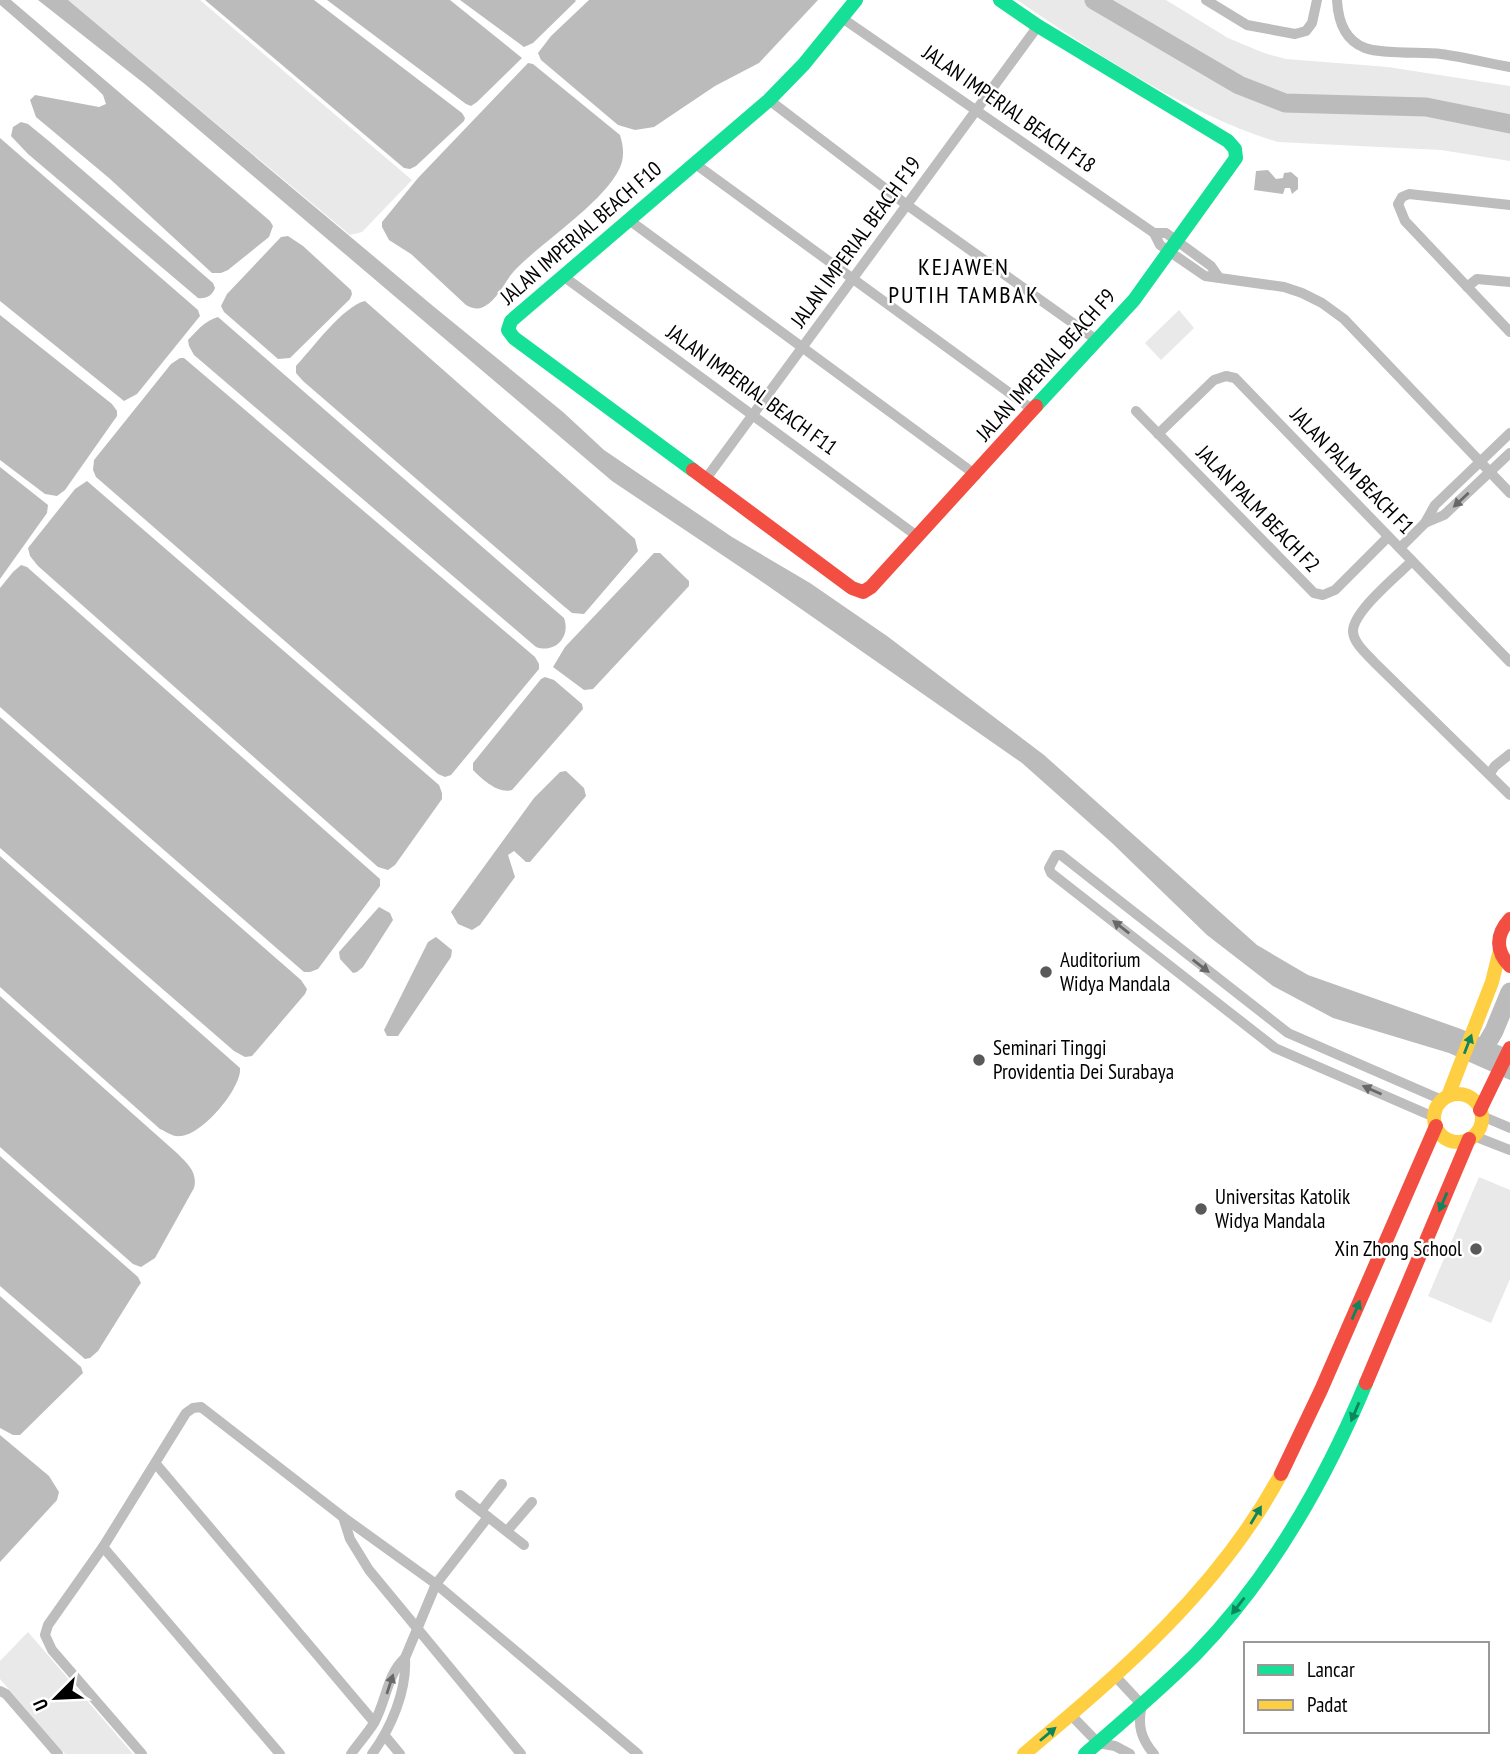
<svg xmlns="http://www.w3.org/2000/svg" width="1510" height="1754" font-family="'PT Sans Narrow',sans-serif">
  <style>
    .green { fill: #e9e9e9 }
    .water { fill: #bbb }
    .lines { fill: none; stroke-linecap: round; stroke-linejoin: round }
    .river { stroke: #bbb; stroke-width: 19 }
    .street { stroke: #bdbdbd; stroke-width: 10 }
    .fast { stroke: #16e098; stroke-width: 14 }
    .slow { stroke: #ffcf43; stroke-width: 14 }
    .jam { stroke: #f24e42; stroke-width: 14 }
    .oneway { fill: #686868 }
    .oneway2 { fill: #0d865b }
    .poi-dot { fill: #595959; stroke: #fff; stroke-width: 2.5 }
    .labels { text-anchor: middle; stroke-width: 5; stroke-linejoin: round; paint-order: stroke }
    .street-label { font-size: 21px; fill: #000; stroke: #fff }
    .poi-label { font-size: 21px; fill: #000; stroke: #fff; text-anchor: start }
    .quarter-label { font-size: 24px; letter-spacing: 2px; fill: #000; stroke: #fff }
  </style>
  <rect width="100%" height="100%" fill="#fff"/>
  <g class="green">
    <polygon points="68,0 200,0 412,180 362,232 350,235"/>
    <path d="M1017 0H1166L1228 38 1264 53 1286 59 1388 67 1510 86V161L1441 150 1278 142C1190 116 1094 52 1017 0Z"/>
    <polygon points="1179,310 1194,328 1161,360 1145,343"/>
    <polygon points="1479,1177 1510,1190 1510,1279 1491,1323 1428,1296"/>
    <polygon points="28,1632 133,1754 65,1754 0,1679 0,1661"/>
  </g>
  <g class="water">
    <polygon points="0,0 11,0 270,221 273,226 269,237 228,270 221,273 212,273 109,178 36,117 30,100 35,95 99,107 106,104 103,95 97,89 0,5"/>
    <polygon points="38,0 68,0 433,306 563,412 604,450 732,537 810,583 887,636 1044,755 1257,945 1308,975 1461,1029 1510,1050 1510,1080 1449,1053 1333,1018 1273,986 1207,935 1112,843 1022,763 758,579 612,481 146,85"/>
    <polygon points="205,0 314,0 462,113 465,118 464,121 416,166 410,169 404,168"/>
    <polygon points="327,0 450,0 522,58 477,102 471,106 466,104"/>
    <polygon points="460,0 575,0 576,1 533,43 524,47"/>
    <polygon points="589,0 818,0 759,63 715,86 654,127 635,130 618,125 541,60 538,53 551,36"/>
    <path d="M528 63 533 64 620 135C623 145 624 152 622 162 612 197 543 241 516 269 505 280 499 298 485 306 478 310 473 309 466 305L411 254 389 240 382 227V222L418 178Z"/>
    <path d="M21 122 28 124 50 142 213 283 215 288C212 296 206 299 198 298L28 154 11 136 13 127Z"/>
    <polygon points="0,138 198,310 200,316 137,394 124,401 0,301"/>
    <polygon points="1268,170 1276,179 1283,178 1284,173 1291,172 1298,178 1298,189 1292,194 1290,188 1285,188 1283,194 1254,190 1256,171"/>
    <polygon points="288,236 303,246 351,290 352,294 350,299 290,358 278,359 224,312 221,306 227,294 281,237"/>
    <path d="M365 301 635 539 638 551 584 614 572 613 560 603 303 381 296 373V366C312 349 343 306 365 301Z"/>
    <polygon points="0,315 112,404 117,411 117,416 65,490 57,496 45,494 0,460"/>
    <path d="M218 317 564 618C571 637 555 654 536 647L194 355 189 346 188 340C198 330 204 321 218 317Z"/>
    <polygon points="180,358 184,358 535,657 539,664 539,669 451,775 445,777 438,774 96,477 93,470 94,460 171,364"/>
    <polygon points="0,467 48,505 47,513 0,579"/>
    <polygon points="87,481 439,785 442,793 442,799 395,865 388,870 378,867 38,566 30,556 28,548 75,489"/>
    <polygon points="654,553 660,553 689,581 689,586 593,689 584,690 553,667 565,647"/>
    <polygon points="21,565 27,567 380,879 380,886 318,969 310,972 304,972 0,707 0,588 13,572"/>
    <path d="M545 677 554 680 582 704 583 709 512 790C498 794 483 780 473 770V763L541 679Z"/>
    <polygon points="0,717 301,980 307,989 305,994 252,1056 245,1057 234,1051 0,848"/>
    <polygon points="566,771 584,788 586,796 530,862 526,862 514,851 508,855 515,877 480,925 472,930 458,924 451,912 534,798 560,772"/>
    <path d="M0 856 240 1068C242 1088 202 1135 181 1136 172 1137 167 1132 160 1129L0 987Z"/>
    <polygon points="379,907 390,913 393,920 363,967 357,972 353,973 340,959 339,952"/>
    <polygon points="436,937 452,950 451,957 398,1036 387,1036 384,1030 428,942"/>
    <path d="M0 996 178 1154C188 1164 198 1173 194 1188L155 1258 141 1267 133 1264 0 1147Z"/>
    <polygon points="0,1156 138,1277 141,1283 138,1287 98,1351 90,1358 85,1359 0,1286"/>
    <polygon points="0,1296 81,1367 83,1373 20,1435 13,1435 0,1428"/>
    <polygon points="0,1435 49,1476 59,1492 57,1500 0,1562"/>
  </g>
  <g class="lines">
    <g class="river">
      <polyline points="1094,0 1239,85 1285,103 1426,107 1510,124"/>
      <polyline points="1483,1050 1494,1031 1510,992"/>
    </g>
    <g class="street">
      <polyline points="1206,0 1247,25 1295,34 1306,31 1312,23 1317,0"/>
      <path d="M1337 0C1338 20 1344 40 1365 48 1380 54 1422 52 1441 54 1464 57 1487 63 1510 67"/>
      <polyline points="842,18 1154,233 1160,245 1205,276 1284,287 1302,293 1322,303 1344,319 1510,493"/>
      <polyline points="769,100 907,205 1098,341"/>
      <polyline points="694,163 1033,410"/>
      <polyline points="1510,205 1409,194 1402,197 1398,204 1405,221 1510,332"/>
      <polyline points="629,220 976,475"/>
      <polyline points="1154,233 1166,233 1211,266 1218,276"/>
      <polyline points="563,276 917,536"/>
      <polyline points="1467,287 1477,279 1510,282"/>
      <polyline points="1136,411 1314,593 1323,595 1335,590 1388,537"/>
      <polyline points="1510,433 1435,505 1425,523 1444,515 1510,453"/>
      <polyline points="1158,434 1214,380 1226,376 1235,378 1510,662"/>
      <polyline points="705,480 1038,26"/>
      <polyline points="1400,548 1425,523"/>
      <path d="M1412 561C1398 575 1352 612 1353 632 1354 644 1368 655 1375 663L1510 795"/>
      <polyline points="1490,773 1495,766 1510,754"/>
      <polyline points="1482,1116 1510,1128"/>
      <polyline points="1434,1117 1275,1048 1051,873 1049,868 1056,855 1061,855 1288,1033 1442,1100"/>
      <polyline points="1474,1136 1510,1150"/>
      <polyline points="156,1464 374,1722"/>
      <polyline points="460,1495 524,1545"/>
      <polyline points="481,1511 502,1484"/>
      <polyline points="343,1517 350,1539 369,1570 521,1754"/>
      <polyline points="507,1531 532,1502"/>
      <polyline points="103,1547 280,1754"/>
      <path d="M1115 1676 1142 1705C1137 1725 1141 1739 1154 1754"/>
      <polyline points="0,1691 6,1694 58,1754"/>
      <polyline points="1071,1715 1098,1743 1115,1746 1130,1754"/>
      <polyline points="385,1736 400,1754"/>
      <polyline points="142,1754 52,1650 45,1635 48,1625 103,1547 186,1413 193,1408 201,1407 343,1517 436,1584 638,1754"/>
      <path d="M351 1754C358 1744 367 1734 374 1723 386 1702 387 1674 405 1658L436 1584 488 1517"/>
      <path d="M372 1754C391 1728 407 1691 405 1658"/>
    </g>
    <g class="fast">
      <polyline points="1000,0 1038,26 1228,141 1235,149 1236,158 1134,300 1036,406"/>
      <polyline points="693,470 514,338 508,330 511,321 769,100 804,64 856,0"/>
      <path d="M1085 1754C1123 1721 1161 1689 1196 1654 1271 1577 1325 1481 1366 1383"/>
    </g>
    <g class="slow">
      <circle cx="1458" cy="1118" r="24"/>
      <polyline points="1448,1096 1492,982 1499,954"/>
      <path d="M1024 1754C1122 1672 1219 1589 1281 1474"/>
    </g>
    <g class="jam">
      <polyline points="693,470 852,588 863,592 871,587 1036,406"/>
      <path d="M1510 919C1496 934 1495 951 1510 966"/>
      <polyline points="1480,1110 1510,1048"/>
      <polyline points="1366,1383 1469,1139"/>
      <polyline points="1281,1474 1321,1390 1436,1126"/>
    </g>
  </g>
  <defs><path id="oneway-solid" d="M-6-.8H1V-3.2L6.5 0L1 3.2V.8H-6Z" transform="scale(1.75)"/></defs>
  <g class="oneway">
    <use href="#oneway-solid" transform="translate(1461 500) rotate(137)"/>
    <use href="#oneway-solid" transform="translate(1121 927) rotate(-142)"/>
    <use href="#oneway-solid" transform="translate(1201 966) rotate(38)"/>
    <use href="#oneway-solid" transform="translate(1372 1090) rotate(-156)"/>
    <use href="#oneway-solid" transform="translate(390 1684) rotate(-72)"/>
  </g>
  <g class="oneway2">
    <use href="#oneway-solid" transform="translate(1468 1044) rotate(-69)"/>
    <use href="#oneway-solid" transform="translate(1443 1202) rotate(113)"/>
    <use href="#oneway-solid" transform="translate(1356 1310) rotate(-67)"/>
    <use href="#oneway-solid" transform="translate(1355 1412) rotate(113)"/>
    <use href="#oneway-solid" transform="translate(1256 1515) rotate(-59)"/>
    <use href="#oneway-solid" transform="translate(1238 1606) rotate(128)"/>
    <use href="#oneway-solid" transform="translate(1048 1734) rotate(-40)"/>
  </g>
  <g class="poi-dot">
    <circle cx="1046" cy="972" r="7"/>
    <circle cx="979" cy="1060" r="7"/>
    <circle cx="1201" cy="1209" r="7"/>
    <circle cx="1476" cy="1249" r="7"/>
  </g>
  <g class="labels">
    <g class="street-label">
      <text transform="translate(1009 109) rotate(35)" y="7">JALAN IMPERIAL BEACH F18</text>
      <text transform="translate(581 233) rotate(-41)" y="7">JALAN IMPERIAL BEACH F10</text>
      <text transform="translate(856 242) rotate(-54)" y="7">JALAN IMPERIAL BEACH F19</text>
      <text transform="translate(1046 365) rotate(-48)" y="7">JALAN IMPERIAL BEACH F9</text>
      <text transform="translate(752 390) rotate(36)" y="7">JALAN IMPERIAL BEACH F11</text>
      <text transform="translate(1352 471) rotate(46)" y="7">JALAN PALM BEACH F1</text>
      <text transform="translate(1258 509) rotate(46)" y="7">JALAN PALM BEACH F2</text>
    </g>
    <g class="poi-label">
      <text x="1060" y="967">Auditorium<tspan x="1060" dy="24">Widya Mandala</tspan></text>
      <text x="993" y="1055">Seminari Tinggi<tspan x="993" dy="24">Providentia Dei Surabaya</tspan></text>
      <text x="1215" y="1204">Universitas Katolik<tspan x="1215" dy="24">Widya Mandala</tspan></text>
      <text x="1462" y="1256" text-anchor="end">Xin Zhong School</text>
    </g>
    <g class="quarter-label">
      <text x="964" y="275">KEJAWEN<tspan x="964" dy="28">PUTIH TAMBAK</tspan></text>
    </g>
  </g>
  <rect x="1244" y="1642" width="245" height="91" fill="#ffffff" stroke="#999999" stroke-width="2"/>
  <rect x="1258" y="1665" width="35" height="10" fill="#16e098" stroke="#999999" stroke-width="2"/>
  <text x="1307" y="1677" font-size="21" fill="#000000">Lancar</text>
  <rect x="1258" y="1700" width="35" height="10" fill="#ffcf43" stroke="#999999" stroke-width="2"/>
  <text x="1307" y="1712" font-size="21" fill="#000000">Padat</text>
  <g transform="translate(56 1698) rotate(246)" stroke="#ffffff" stroke-width="5" paint-order="stroke">
  <path d="M0-5L12 26L0 18L-12 26Z" fill="#000000"/>
  <text y="-10" font-size="19" font-weight="bold" text-anchor="middle" fill="#000000">U</text>
  </g>
</svg>
